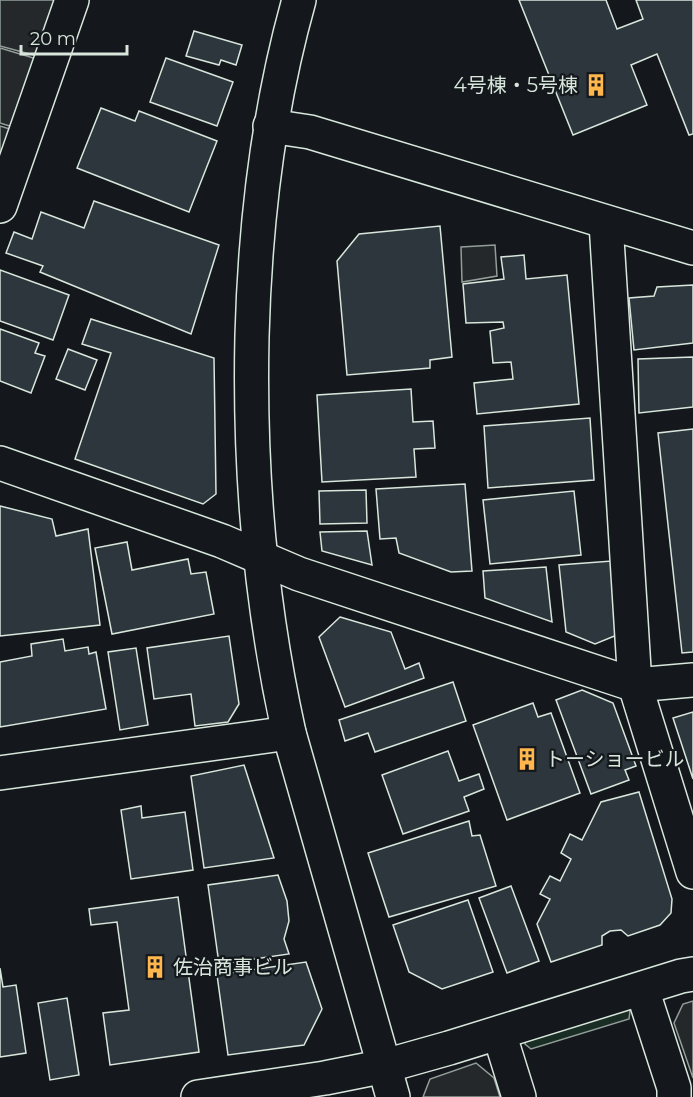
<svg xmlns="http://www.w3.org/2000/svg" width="693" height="1097" font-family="Montserrat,'Noto Sans JP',sans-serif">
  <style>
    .green { fill: #1a2d24; stroke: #939e99; stroke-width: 1.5 }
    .parking { fill: #24282b; stroke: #939e99; stroke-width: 1.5 }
    .building { fill: #2c363c; stroke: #d8e6dc; stroke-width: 1.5 }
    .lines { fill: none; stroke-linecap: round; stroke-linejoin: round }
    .minor-casing { stroke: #d8e6dc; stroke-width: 36 }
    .minor { stroke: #14181c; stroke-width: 33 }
    .labels { text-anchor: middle; stroke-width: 4.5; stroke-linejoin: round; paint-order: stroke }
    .poi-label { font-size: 20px; fill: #d8e6dc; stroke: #14181c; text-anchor: start }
  </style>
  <rect width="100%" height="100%" fill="#14181c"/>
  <polygon class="green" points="624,1006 630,1011 629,1019 531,1049 525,1044 527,1037"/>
  <g class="parking">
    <polygon points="0,0 61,0 41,57 0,46"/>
    <polygon points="0,48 40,60 16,128 0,123"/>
    <polygon points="0,126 16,131 0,175"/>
    <polygon points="495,245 497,276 462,282 461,247"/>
    <polygon points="693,1001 693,1078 674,1023 683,1004"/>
    <polygon points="476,1063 494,1078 500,1097 423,1097 430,1079"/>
  </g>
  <g class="building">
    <polygon points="519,0 606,0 617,29 643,19 636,0 693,0 693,134 689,135 657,54 631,65 647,105 573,135"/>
    <polygon points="194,31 242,45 236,65 221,60 219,65 186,56"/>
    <polygon points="166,58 233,82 217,126 150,102"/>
    <polygon points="101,108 135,121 139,111 217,141 189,212 77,168"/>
    <polygon points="94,201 219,245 191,334 40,272 43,266 6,253 14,232 32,239 41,212 84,228"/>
    <polygon points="440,226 452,357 430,360 430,368 347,375 337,261 359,234"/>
    <polygon points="524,255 526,279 567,275 579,404 477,414 474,383 513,379 511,362 493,363 490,331 504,328 503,322 466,323 463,284 504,279 501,257"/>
    <polygon points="0,270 69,295 53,340 0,321"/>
    <polygon points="693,285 693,343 634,350 629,298 654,296 657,287"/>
    <polygon points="91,319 214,358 216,494 203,504 75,459 111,353 82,344"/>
    <polygon points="0,329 39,343 35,353 45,356 31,393 0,381"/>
    <polygon points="68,349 97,360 85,390 56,379"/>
    <polygon points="693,357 693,407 639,413 638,359"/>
    <polygon points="411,389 413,422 433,421 435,448 414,449 416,477 322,482 317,395"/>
    <polygon points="590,418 594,480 488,488 484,426"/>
    <polygon points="693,429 693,652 682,653 658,433"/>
    <polygon points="465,484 472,571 451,572 399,553 396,538 380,539 376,489"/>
    <polygon points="366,490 367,523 320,524 319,491"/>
    <polygon points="574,491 581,555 490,564 483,500"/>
    <polygon points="0,506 52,519 56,536 88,529 100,625 0,636"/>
    <polygon points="367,531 372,565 322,551 320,532"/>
    <polygon points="127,542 132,570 188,559 191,574 206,572 214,614 112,634 95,548"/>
    <polygon points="612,561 617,635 595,644 566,632 559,565"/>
    <polygon points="546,567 552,622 485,598 483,571"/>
    <polygon points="340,617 391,632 405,669 419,663 424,678 345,707 319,637"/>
    <polygon points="229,636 239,704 228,722 195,726 191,694 154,699 147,648"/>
    <polygon points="63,639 65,651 88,647 89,654 96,652 106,709 0,727 0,662 32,656 31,644"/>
    <polygon points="136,648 148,725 120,730 108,652"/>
    <polygon points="453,682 466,721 375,752 368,733 345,741 339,720"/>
    <polygon points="582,690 613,703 636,766 625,770 629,780 591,794 556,700"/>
    <polygon points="533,703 538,717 551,713 580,793 507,820 473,725"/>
    <polygon points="693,712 693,779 673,718"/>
    <polygon points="448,751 459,781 479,774 484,789 464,797 469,811 403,834 382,775"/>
    <polygon points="244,765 274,858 204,868 191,776"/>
    <polygon points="639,792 672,899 671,913 660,925 628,936 621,930 610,931 602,936 602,945 551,962 537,924 550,899 540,894 550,876 560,881 571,859 561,853 570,834 582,840 601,802"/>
    <polygon points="141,806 142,818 185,812 193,870 131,879 121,810"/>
    <polygon points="469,821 472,836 480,835 496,886 389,917 368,853"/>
    <polygon points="278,875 287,901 289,921 284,939 289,954 219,964 208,885"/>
    <polygon points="511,886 539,961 507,973 479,898"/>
    <polygon points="178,897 199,1052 110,1065 103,1013 129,1010 117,922 91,925 89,909"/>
    <polygon points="468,900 493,972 442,989 409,972 393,925"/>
    <polygon points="306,962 322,1009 304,1045 228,1055 217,975"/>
    <polygon points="0,968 3,987 16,985 26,1053 0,1057"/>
    <polygon points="67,998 79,1075 50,1080 38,1003"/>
  </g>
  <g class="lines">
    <g class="minor-casing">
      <g id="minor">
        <path d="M299 0C268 110 255 222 252 336 249 469 260 602 289 733L393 1097"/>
        <polyline points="270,126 310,132 693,248"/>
        <polyline points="0,206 72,0"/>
        <polyline points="606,223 635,685 693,872"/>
        <polyline points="0,463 222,541 299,574 635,685 693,680"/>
        <polyline points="0,773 289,733"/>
        <polyline points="642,989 674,1088 674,1097"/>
        <polyline points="499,1033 519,1097"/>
        <polyline points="198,1097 325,1078 385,1066 449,1048 681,976 693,974"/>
      </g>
    </g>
    <use href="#minor" class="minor"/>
  </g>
  <defs>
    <g id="building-bare" transform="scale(1.8)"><path d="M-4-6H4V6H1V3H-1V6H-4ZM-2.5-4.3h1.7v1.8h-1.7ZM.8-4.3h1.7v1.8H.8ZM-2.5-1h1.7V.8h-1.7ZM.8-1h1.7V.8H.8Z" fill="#ffb74d" stroke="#14181c" stroke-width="2.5" paint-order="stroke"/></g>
  </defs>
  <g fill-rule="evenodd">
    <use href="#building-bare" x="596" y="85"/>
    <use href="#building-bare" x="527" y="759"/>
    <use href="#building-bare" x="155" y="967"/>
  </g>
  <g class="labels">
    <g class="poi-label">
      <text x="578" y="92" text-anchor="end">4号棟・5号棟</text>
      <text x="545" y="766">トーショービル</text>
      <text x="173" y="974">佐治商事ビル</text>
    </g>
  </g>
  <path d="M21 45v9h106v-9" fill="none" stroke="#d8e6dc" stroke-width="3"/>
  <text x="30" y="45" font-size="18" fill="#d8e6dc" stroke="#14181c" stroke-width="4.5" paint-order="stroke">20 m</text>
</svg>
